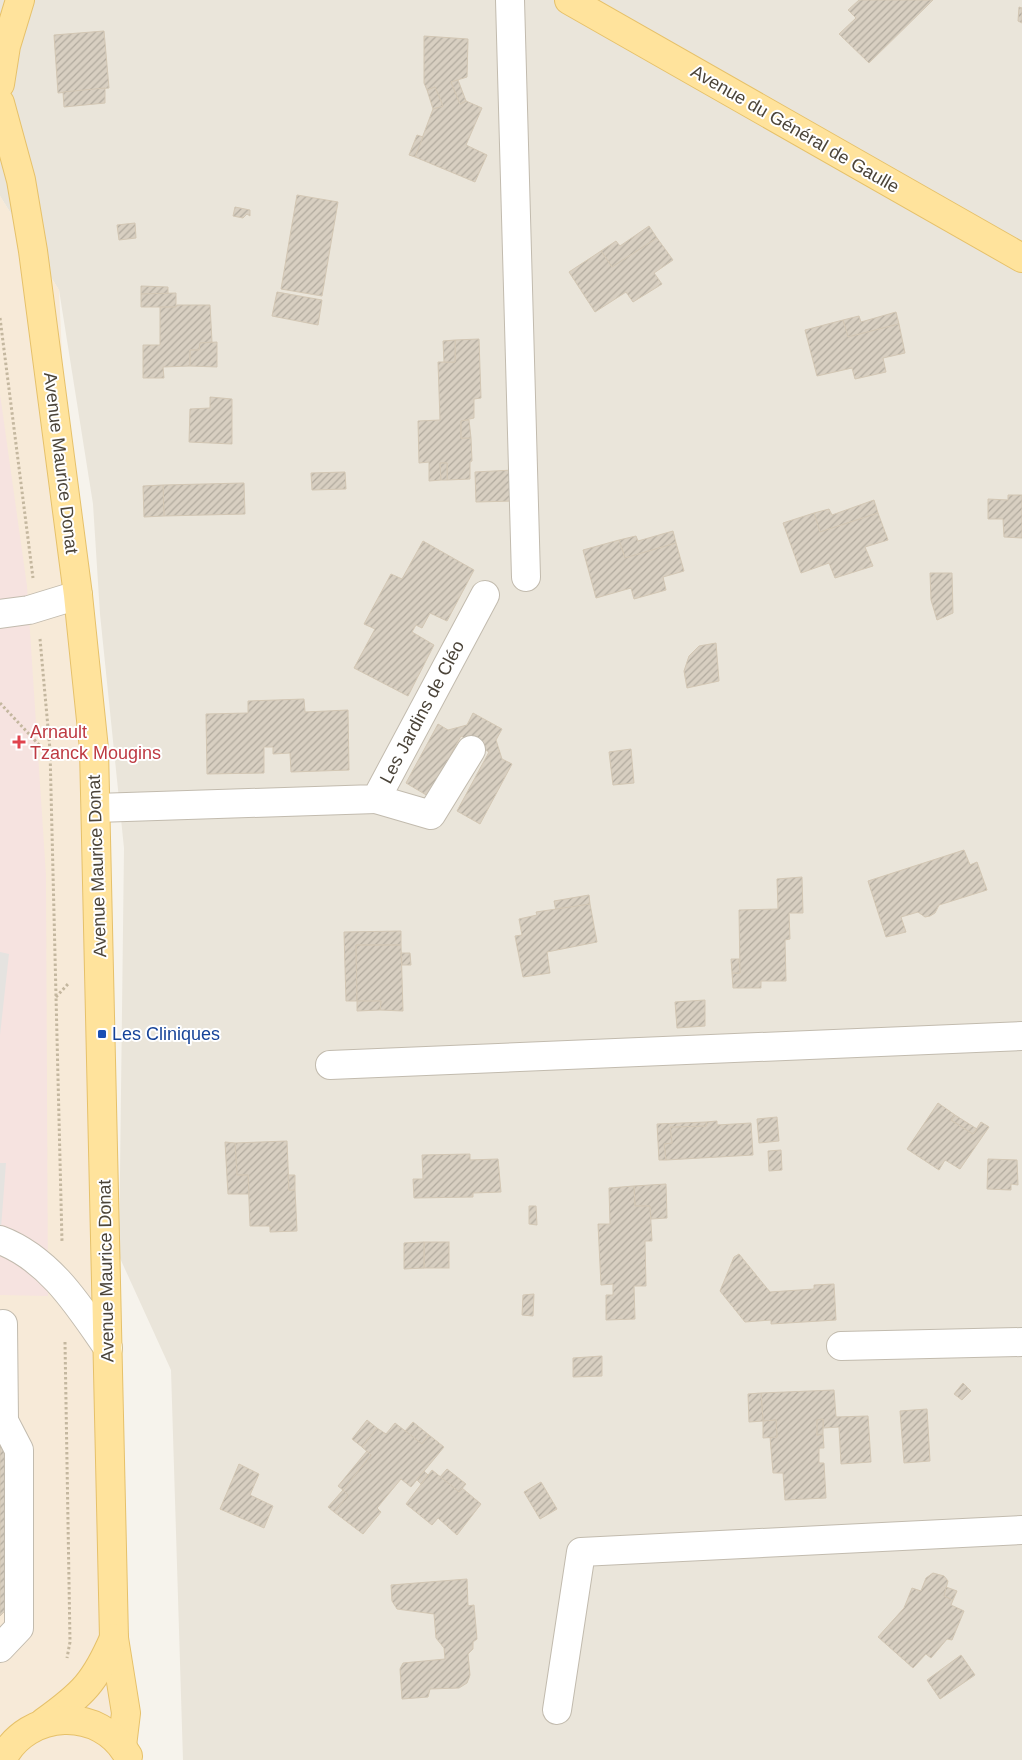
<svg xmlns="http://www.w3.org/2000/svg" width="1022" height="1760" font-family="Arial,sans-serif">
  <style>
    .residential { fill: #eae5da }
    .commercial { fill: #f7ead8 }
    .medical { fill: #f6e3e0 }
    .parking { fill: #e5e3e0 }
    .building { fill: url(#building-hatch); stroke: #d3c7b4 }
    .lines { fill: none; stroke-linecap: round; stroke-linejoin: round }
    .minor-casing { stroke: #c2bbae; stroke-width: 30 }
    .major-casing { stroke: #e6c16a; stroke-width: 30 }
    .path { stroke: #c4b79f; stroke-width: 3; stroke-dasharray: 2.5 2.5; stroke-linecap: butt }
    .minor { stroke: #fff; stroke-width: 28 }
    .major { stroke: #ffe39c; stroke-width: 28 }
    .health-dot { fill: #e0444e; stroke: #fff; stroke-width: 2 }
    .transit-dot { fill: #1a4fb4; stroke: #fff; stroke-width: 2 }
    .labels { text-anchor: middle; stroke-width: 4; stroke-linejoin: round; paint-order: stroke }
    .street-label { font-size: 18px; fill: #4b4439; stroke: #fff }
    .health-label { font-size: 18px; fill: #be3a42; stroke: #fff; text-anchor: start }
    .transit-label { font-size: 18px; fill: #164399; stroke: #fff; text-anchor: start }
  </style>
  <defs>
    <pattern id="building-hatch" width="6" height="6" patternUnits="userSpaceOnUse" patternTransform="scale(1.25)"><rect width="6" height="6" fill="#d8cfc1"/><path d="M-1 1l2-2M0 6l6-6M5 7l2-2" fill="none" stroke="#b1aa9e"/></pattern>
  </defs>
  <rect width="100%" height="100%" fill="#f6f3ec"/>
  <polygon class="residential" points="0,0 1022,0 1022,1760 183,1760 171,1370 119,1256 124,848 100,614 93,504 59,290 0,196"/>
  <polygon class="commercial" points="0,196 59,290 127,1760 0,1760"/>
  <polygon class="medical" points="0,394 27,586 46,875 48,1296 0,1295"/>
  <g class="parking">
    <polygon points="0,952 9,954 0,1035"/>
    <polygon points="0,1163 6,1163 0,1241"/>
  </g>
  <g class="building">
    <polygon points="859,0 933,0 869,63 839,34 856,18 848,10"/>
    <polygon points="1019,7 1022,8 1022,23 1018,21"/>
    <polygon points="104,31 109,88 58,93 54,35"/>
    <polygon points="424,36 468,39 467,77 451,82 460,104 466,101 482,108 466,145 487,155 475,182 415,157 433,109 443,106 435,87 427,90 424,83"/>
    <polygon points="458,80 466,101 460,104 451,82"/>
    <polygon points="435,87 443,106 433,109 427,90"/>
    <polygon points="105,88 105,103 64,107 63,92"/>
    <polygon points="417,135 423,137 415,157 409,155"/>
    <polygon points="297,195 338,202 322,296 281,289"/>
    <polygon points="235,207 250,210 250,216 247,214 243,218 233,216"/>
    <polygon points="135,223 136,238 119,240 117,225"/>
    <polygon points="649,226 657,238 612,267 601,251 616,241 620,246"/>
    <polygon points="657,238 673,260 654,273 662,284 633,302 626,292 595,312 569,272 601,251 612,267"/>
    <polygon points="141,286 168,287 168,294 141,294"/>
    <polygon points="277,292 322,300 318,325 272,316"/>
    <polygon points="176,293 176,307 141,307 141,294"/>
    <polygon points="177,305 210,305 212,342 200,343 199,350 190,350 190,366 163,367 164,378 143,378 143,345 160,345 160,307 176,307"/>
    <polygon points="896,312 899,324 848,337 843,320 859,316 861,322"/>
    <polygon points="843,320 848,337 899,324 905,353 883,358 886,372 855,379 852,368 817,376 805,330"/>
    <polygon points="479,339 481,398 474,399 474,418 461,421 461,438 471,438 472,461 470,462 470,479 447,480 447,463 440,463 441,480 429,481 429,462 419,463 418,421 440,420 438,362 455,362 455,340"/>
    <polygon points="455,340 455,362 444,362 443,341"/>
    <polygon points="217,342 217,367 190,366 190,350 199,350 200,343"/>
    <polygon points="210,397 232,399 232,444 189,442 190,409 210,408"/>
    <polygon points="469,420 471,438 461,438 461,421"/>
    <polygon points="440,463 447,463 447,480 441,480"/>
    <polygon points="513,470 514,501 476,502 475,472"/>
    <polygon points="345,472 346,489 312,490 311,473"/>
    <polygon points="244,483 245,514 164,516 163,485"/>
    <polygon points="163,485 164,516 144,517 143,486"/>
    <polygon points="1008,495 1022,495 1022,538 1004,537 1003,519 988,519 988,499 1008,500"/>
    <polygon points="874,500 878,513 820,532 814,513 829,509 832,515"/>
    <polygon points="814,513 820,532 878,513 888,540 865,547 873,566 835,578 829,563 801,573 783,523"/>
    <polygon points="673,531 676,543 625,558 619,540 636,536 638,541"/>
    <polygon points="619,540 625,558 676,543 684,571 663,577 666,590 634,599 631,588 596,598 583,550"/>
    <polygon points="423,541 474,570 447,621 430,613 422,628 416,625 412,632 434,645 408,696 354,668 375,629 364,624 391,574 402,579"/>
    <polygon points="930,573 952,573 953,613 937,620 931,600"/>
    <polygon points="716,643 719,681 687,688 684,671 689,656 699,646"/>
    <polygon points="304,699 305,712 348,710 349,770 291,772 290,753 273,754 273,747 264,747 264,773 207,774 206,714 248,713 248,701"/>
    <polygon points="473,713 502,729 496,740 502,759 512,764 480,824 457,811 489,752 461,736 428,796 406,783 438,724 448,730 467,725"/>
    <polygon points="631,749 634,783 613,785 609,752"/>
    <polygon points="964,850 970,865 977,862 987,890 939,905 935,913 930,916 925,917 918,912 901,917 906,932 886,937 868,881"/>
    <polygon points="802,877 803,913 789,913 790,939 785,940 786,981 761,981 761,988 733,988 732,973 740,973 739,910 778,909 777,879"/>
    <polygon points="589,895 590,904 556,911 554,901"/>
    <polygon points="590,904 597,942 547,952 550,973 523,977 515,936 522,935 519,919 537,915 536,912"/>
    <polygon points="401,931 401,945 356,945 357,1001 346,1001 344,932"/>
    <polygon points="356,945 401,945 403,1011 380,1010 381,1001 357,1001"/>
    <polygon points="401,953 410,953 411,965 402,965"/>
    <polygon points="731,959 739,959 740,973 732,973"/>
    <polygon points="705,1000 705,1026 677,1028 675,1002"/>
    <polygon points="357,1001 381,1001 380,1010 357,1011"/>
    <polygon points="938,1103 955,1115 951,1120 973,1134 981,1122 989,1127 960,1169 945,1160 939,1170 907,1149"/>
    <polygon points="955,1115 977,1129 973,1134 951,1120"/>
    <polygon points="777,1117 779,1141 759,1143 757,1119"/>
    <polygon points="717,1121 717,1125 751,1123 753,1155 666,1160 664,1144 672,1143 670,1127 706,1126 706,1122"/>
    <polygon points="706,1122 706,1126 670,1127 672,1143 664,1144 666,1160 659,1160 657,1124"/>
    <polygon points="287,1141 289,1190 295,1190 297,1231 270,1232 270,1226 250,1226 248,1175 237,1175 235,1143"/>
    <polygon points="225,1142 235,1143 237,1175 248,1175 249,1194 228,1194"/>
    <polygon points="781,1150 782,1170 769,1171 768,1151"/>
    <polygon points="470,1154 470,1160 498,1159 501,1192 473,1193 473,1197 414,1198 413,1179 423,1179 422,1155"/>
    <polygon points="988,1159 1017,1160 1018,1185 1011,1184 1011,1190 987,1189"/>
    <polygon points="288,1175 295,1175 295,1190 289,1190"/>
    <polygon points="666,1184 667,1218 651,1219 650,1206 635,1206 634,1186"/>
    <polygon points="634,1186 635,1206 650,1206 652,1241 645,1241 646,1286 634,1286 635,1319 606,1320 606,1295 613,1295 613,1284 601,1285 598,1224 610,1224 609,1188"/>
    <polygon points="529,1206 536,1206 537,1225 529,1224"/>
    <rect x="424" y="1242" width="25" height="26"/>
    <polygon points="424,1242 424,1268 404,1269 404,1243"/>
    <polygon points="739,1254 770,1292 814,1289 814,1285 834,1284 836,1320 771,1324 771,1320 745,1322 720,1291 734,1257"/>
    <polygon points="534,1294 533,1316 522,1315 523,1295"/>
    <polygon points="602,1356 602,1376 573,1377 573,1358"/>
    <polygon points="963,1383 971,1391 962,1400 954,1394"/>
    <polygon points="834,1390 836,1417 868,1416 871,1462 841,1464 839,1427 823,1428 823,1419 817,1420 817,1435 823,1434 824,1448 819,1448 819,1463 824,1463 826,1498 785,1500 783,1473 773,1473 770,1437 777,1437 776,1420 763,1421 761,1393"/>
    <polygon points="761,1393 763,1421 749,1422 748,1394"/>
    <polygon points="927,1409 930,1461 904,1463 900,1411"/>
    <polygon points="823,1419 823,1434 817,1435 817,1420"/>
    <polygon points="367,1420 377,1428 362,1447 352,1439"/>
    <polygon points="776,1420 777,1437 763,1438 763,1421"/>
    <polygon points="413,1422 429,1435 422,1444 405,1431"/>
    <polygon points="395,1423 422,1444 429,1435 444,1447 411,1487 401,1479 377,1508 381,1512 363,1534 334,1512 348,1495 343,1490 371,1455 362,1447 377,1428 386,1434"/>
    <polygon points="0,1442 5,1442 8,1608 0,1616"/>
    <polygon points="367,1451 371,1455 343,1490 338,1486"/>
    <polygon points="239,1464 259,1474 250,1495 273,1506 264,1528 220,1509"/>
    <polygon points="447,1469 466,1484 459,1492 440,1477"/>
    <polygon points="432,1470 459,1492 462,1488 481,1504 457,1535 438,1518 432,1525 406,1504"/>
    <polygon points="424,1471 428,1475 421,1484 417,1480"/>
    <polygon points="541,1482 557,1509 540,1519 524,1492"/>
    <polygon points="343,1490 348,1495 334,1512 328,1507"/>
    <polygon points="933,1573 944,1576 948,1581 944,1596 953,1600 951,1605 964,1611 952,1640 947,1639 931,1658 926,1654 913,1668 878,1637 904,1608 912,1588 921,1591 926,1578"/>
    <polygon points="467,1579 468,1606 474,1605 477,1639 473,1642 473,1649 468,1654 470,1675 467,1683 459,1688 430,1689 428,1697 402,1699 400,1669 403,1663 445,1659 444,1648 436,1638 434,1614 397,1609 392,1601 391,1585"/>
    <polygon points="946,1587 957,1591 953,1600 944,1596"/>
    <polygon points="961,1655 975,1675 940,1699 927,1680"/>
  </g>
  <g class="lines">
    <g class="minor-casing">
      <g id="minor">
        <polyline points="510,0 526,577"/>
        <polyline points="0,614 29,610 78,595"/>
        <polyline points="376,799 431,815 471,750"/>
        <polyline points="96,808 376,799 485,595"/>
        <polyline points="330,1065 1022,1036"/>
        <path d="M0 1240C50 1259 79 1306 108 1348"/>
        <polyline points="841,1346 1022,1342"/>
        <polyline points="0,1648 19,1628 19,1450 4,1421 3,1324"/>
        <polyline points="557,1710 581,1552 1022,1530"/>
      </g>
    </g>
    <g class="major-casing">
      <g id="major">
        <polyline points="569,0 1022,258"/>
        <polyline points="0,84 6,46 20,0"/>
        <polyline points="0,103 21,180 33,251 78,595 94,749 114,1638 126,1713 122,1746"/>
        <path d="M44 1722C83 1694 95 1682 114 1638"/>
        <path d="M2 1760C27 1709 101 1706 128 1756"/>
      </g>
    </g>
    <g class="path">
      <polyline points="0,318 33,578"/>
      <polyline points="40,639 50,750 62,1242"/>
      <polyline points="0,703 43,749"/>
      <polyline points="56,997 68,984"/>
      <polyline points="65,1342 70,1642 67,1658"/>
    </g>
    <use href="#minor" class="minor"/>
    <use href="#major" class="major"/>
  </g>
  <path class="health-dot" d="M16.5 734.5h5v5h5v5h-5v5h-5v-5h-5v-5h5z"/>
  <rect class="transit-dot" x="97" y="1029" width="10" height="10" rx="2.5"/>
  <g class="labels">
    <g class="street-label">
      <text transform="translate(795 129) rotate(30)" y="6">Avenue du Général de Gaulle</text>
      <text transform="translate(61 463) rotate(83)" y="6">Avenue Maurice Donat</text>
      <text transform="translate(422 712) rotate(-62)" y="6">Les Jardins de Cléo</text>
      <text transform="translate(97 866) rotate(-92)" y="6">Avenue Maurice Donat</text>
      <text transform="translate(106 1271) rotate(-91)" y="6">Avenue Maurice Donat</text>
    </g>
    <g class="health-label">
      <text x="30" y="738">Arnault<tspan x="30" dy="21">Tzanck Mougins</tspan></text>
    </g>
    <g class="transit-label">
      <text x="112" y="1040">Les Cliniques</text>
    </g>
  </g>
</svg>
